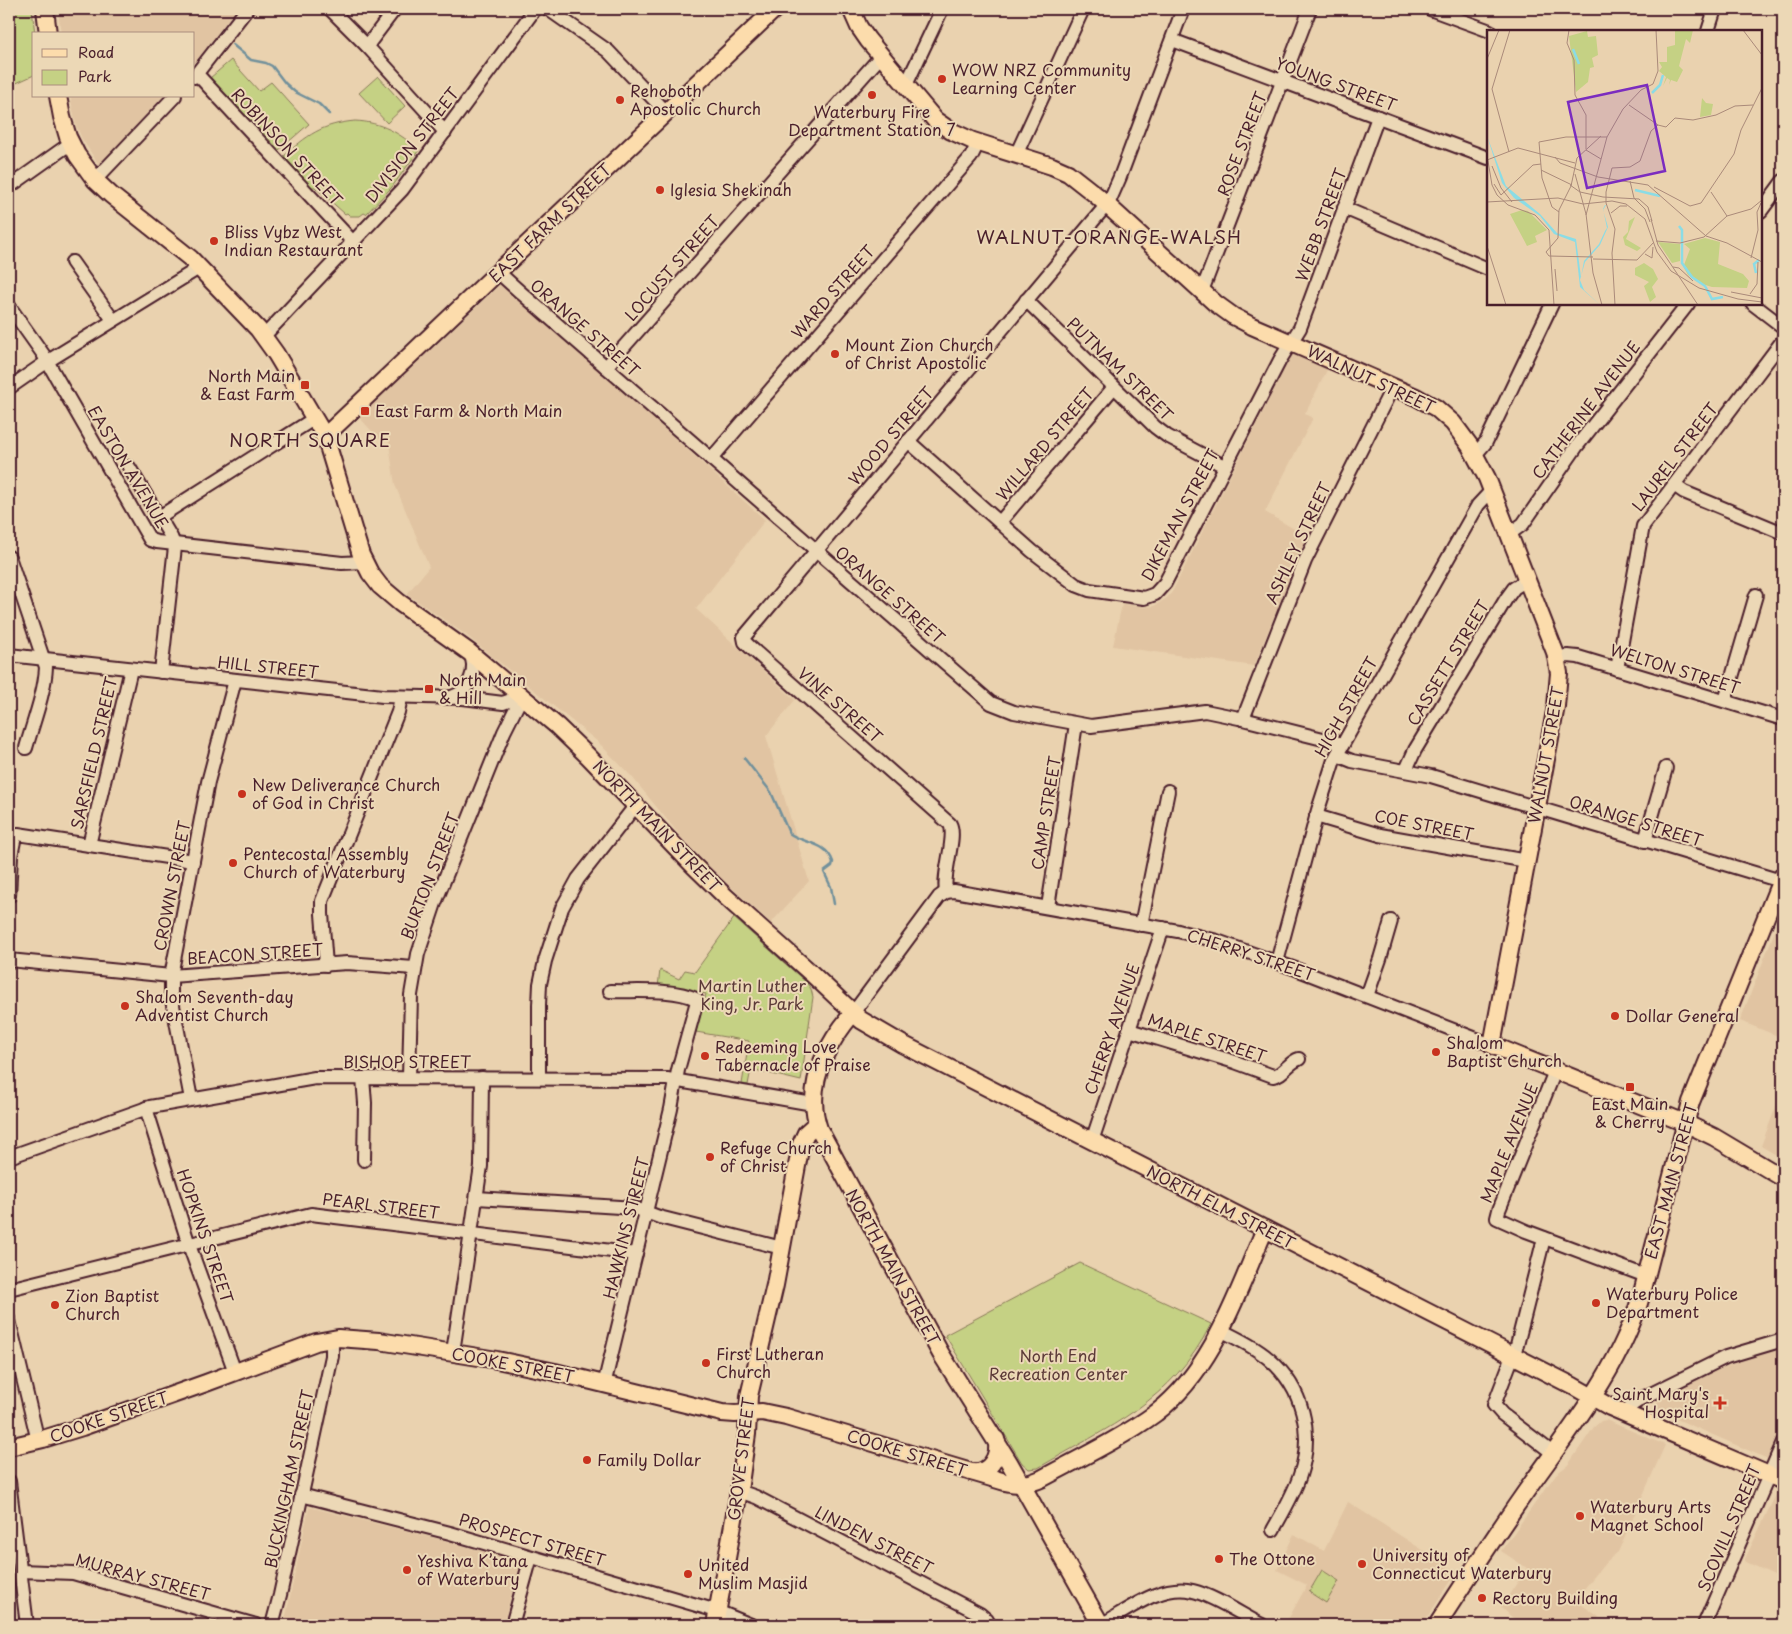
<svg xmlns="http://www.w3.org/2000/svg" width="1792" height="1634" font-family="'Playpen Sans',sans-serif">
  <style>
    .built { fill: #e1c4a2 }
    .green { fill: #c5d184; stroke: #887858 }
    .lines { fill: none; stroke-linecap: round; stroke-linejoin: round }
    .stream { stroke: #71909b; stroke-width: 2.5 }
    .minor-casing { stroke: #4a1f2b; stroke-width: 16 }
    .major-casing { stroke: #4a1f2b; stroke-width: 20 }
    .minor { stroke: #ecd8b6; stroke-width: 12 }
    .major { stroke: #fcdcac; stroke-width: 16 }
    .poi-dot { fill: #c8321e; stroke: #ecd8b6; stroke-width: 2 }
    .labels { text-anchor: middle; stroke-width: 4; stroke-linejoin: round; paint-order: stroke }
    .poi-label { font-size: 16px; fill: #4a1f2b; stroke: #ecd8b6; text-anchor: start }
    .street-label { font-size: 16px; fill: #4a1f2b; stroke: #ecd8b6 }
    .park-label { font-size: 16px; fill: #5c3a38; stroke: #ecd8b6 }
    .neighbourhood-label { font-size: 18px; letter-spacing: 1px; fill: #4a1f2b; stroke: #ecd8b6 }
    .inset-river { fill: none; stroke: #8bdce5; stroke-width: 2.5 }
    .inset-road { fill: none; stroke: #aa8a7a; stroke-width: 1 }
    .view { fill: #7b2cbf; fill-opacity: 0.15; stroke: #7b2cbf; stroke-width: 2.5 }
    .inset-edge { fill: none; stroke: #4a1f2b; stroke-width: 2.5 }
  </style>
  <rect width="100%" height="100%" fill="#ead2af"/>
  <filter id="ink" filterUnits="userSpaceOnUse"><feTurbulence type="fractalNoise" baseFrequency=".02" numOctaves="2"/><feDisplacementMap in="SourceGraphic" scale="10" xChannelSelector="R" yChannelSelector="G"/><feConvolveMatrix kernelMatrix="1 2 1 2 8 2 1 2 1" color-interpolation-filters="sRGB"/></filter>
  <g filter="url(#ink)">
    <g class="built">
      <polygon points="58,9 236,9 194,63 194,34 61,34"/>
      <polygon points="70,96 163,96 99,165 82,139 76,125"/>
      <polygon points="501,284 595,366 765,520 696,609 795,700 766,736 809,881 771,923 720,877 682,838 632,777 598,742 466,635 407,594 429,567 395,485 388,437 379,439 359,417"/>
      <polygon points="1293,352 1328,368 1305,414 1313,418 1265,512 1308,537 1300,552 1254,666 1113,646 1122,604 1145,607 1154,606 1167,598 1172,592"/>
      <polygon points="1783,910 1783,1038 1740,1021"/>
      <polygon points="1783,1088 1783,1159 1761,1146"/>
      <polygon points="1783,1348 1783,1423 1768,1459 1656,1410 1655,1407 1658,1402 1698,1379 1740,1361"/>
      <polygon points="1606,1420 1665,1445 1618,1552 1606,1562 1575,1600 1599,1617 1595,1625 1516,1625 1514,1623 1515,1620 1501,1607 1527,1568 1501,1551 1556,1474 1568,1465 1594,1427 1601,1421"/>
      <polygon points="1778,1490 1783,1491 1783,1592 1777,1589 1781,1578 1744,1561"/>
      <polygon points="1348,1502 1457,1572 1422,1625 1285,1625 1307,1585 1277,1570 1294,1534 1324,1551"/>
      <polygon points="309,1507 431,1537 520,1562 503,1625 284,1625"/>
    </g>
    <g class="green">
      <polygon points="9,9 32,9 35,34 34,34 34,75 12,85 9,79"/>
      <polygon points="231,60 259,91 271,82 309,124 279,150 210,78"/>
      <polygon points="378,76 405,106 387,123 359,93"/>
      <path d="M355 121C381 122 400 133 419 150L392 187 366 214 364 213 360 216H350L347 213 345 214 315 187H311L283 157C307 135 322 124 355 121Z"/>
      <polygon points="734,918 807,983 811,989 813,997 801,1081 751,1069 748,1085 742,1084 749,1041 696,1032 706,994 677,988 658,987 660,970 679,979 685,970 695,972"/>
      <path d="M1080 1263 1211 1324C1172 1402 1109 1426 1038 1468L1029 1469 1022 1463 945 1335Z"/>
      <polygon points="1322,1570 1339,1581 1326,1603 1309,1592"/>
    </g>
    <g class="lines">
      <g class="stream">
        <polyline points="233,45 251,60 266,63 272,66 285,83 295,92 319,104 329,114"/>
        <path d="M744 758 771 792 789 833C803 844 826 841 833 862L832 866 824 872 831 887 834 904"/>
      </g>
      <g class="minor-casing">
        <g id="minor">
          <polyline points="330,9 367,46 445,132"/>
          <polyline points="548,9 608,51 666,112"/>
          <polyline points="1430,9 1490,31"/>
          <polyline points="1708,31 1715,9"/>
          <polyline points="1172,40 1488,158"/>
          <polyline points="367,46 395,9"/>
          <polyline points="197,74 353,242"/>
          <polyline points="194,77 247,9"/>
          <polyline points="906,85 942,9"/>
          <polyline points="1016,155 1083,9"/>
          <polyline points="95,180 175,96"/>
          <polyline points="9,187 71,143"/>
          <polyline points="1344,208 1488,269"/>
          <polyline points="1761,211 1783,181"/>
          <polyline points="72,262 113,320"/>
          <polyline points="498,272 519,291 991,703 1014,712 1091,726 1205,711 1239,718 1343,744"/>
          <polyline points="1202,291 1310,9"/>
          <polyline points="1026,300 1155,427 1167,436 1224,466"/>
          <polyline points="1753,304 1783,327"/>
          <polyline points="9,306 43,354 150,540 157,542 342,563 364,562"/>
          <polyline points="264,336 402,190 535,9"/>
          <polyline points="606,367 881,56"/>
          <polyline points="9,388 48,361 199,268"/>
          <polyline points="908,441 1032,551 1076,585 1089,590 1144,598 1155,594 1165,583 1280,360 1300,328 1378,117"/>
          <polyline points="1475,455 1486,442 1552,304"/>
          <polyline points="711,459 971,157 978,143"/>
          <polyline points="129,467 171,537 175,547 161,672"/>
          <polyline points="1674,485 1684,492 1783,533"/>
          <polyline points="159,517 315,418"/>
          <polyline points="1000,522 1114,387"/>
          <polyline points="1509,534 1523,524 1577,446 1688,304"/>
          <path d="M9 557 46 667C45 692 33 723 26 748"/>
          <polyline points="9,655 383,696 463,698 503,703 522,696"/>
          <polyline points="1557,657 1568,656 1578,657 1783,719"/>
          <polyline points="1617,669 1643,526 1783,340"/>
          <path d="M451 697C469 693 479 668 469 652"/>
          <polyline points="1725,701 1756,595"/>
          <polyline points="1243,719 1305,561 1393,386"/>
          <polyline points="1337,755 1352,761 1431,776 1781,881"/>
          <polyline points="1406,770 1415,750 1506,599 1514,588 1527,580"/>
          <polyline points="1316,816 1380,835 1527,861"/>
          <polyline points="1645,841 1666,768"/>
          <polyline points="89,845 131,669"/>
          <path d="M946 892C942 873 957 837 950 824L750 647 745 642 744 637 1109 202 1120 177 1183 9"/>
          <polyline points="9,896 11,856 15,836 18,834 193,861"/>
          <polyline points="1048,907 1076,724"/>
          <polyline points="1141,925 1168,791"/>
          <polyline points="9,960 171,976 347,963 414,968"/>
          <polyline points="1277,962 1318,810 1334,760 1478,505 1492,490"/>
          <polyline points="326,965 322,914 322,901 398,712 401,697"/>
          <polyline points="1367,996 1380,959 1391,921"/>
          <polyline points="853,1013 939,897 946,892 954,891 1178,931 1217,941 1296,969 1492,1045"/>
          <path d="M1129 1030 1235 1062 1273 1076C1283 1075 1289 1062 1299 1059"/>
          <polyline points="1555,1071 1499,1210 1497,1218 1526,1231 1646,1276"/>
          <polyline points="363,1078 365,1103 364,1160"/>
          <polyline points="409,1078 411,995 418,954 435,903 504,732 522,696"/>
          <polyline points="539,1078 539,1005 540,984 545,961 562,908 578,879 636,805"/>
          <polyline points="191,1099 171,995 171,976 208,782 235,680"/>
          <polyline points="146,1108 189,1245 235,1372"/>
          <polyline points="1092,1141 1163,928"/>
          <polyline points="9,1157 150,1107 315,1078 667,1079 813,1104"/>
          <polyline points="477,1198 635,1208 659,1217 782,1248"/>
          <polyline points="1544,1238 1517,1345 1494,1405 1502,1414 1554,1454"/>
          <polyline points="9,1289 311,1214 636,1254"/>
          <polyline points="9,1320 38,1441"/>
          <path d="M1220 1330C1237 1338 1255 1347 1269 1359 1303 1388 1314 1433 1300 1475 1294 1494 1283 1512 1273 1530"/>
          <polyline points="453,1352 481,1166 482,1078"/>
          <path d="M604 1385 671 1109 678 1070 697 1001 696 999C673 988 635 992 610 991"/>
          <polyline points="1626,1414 1632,1405 1641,1399 1726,1357 1783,1340"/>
          <polyline points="9,1481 27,1625"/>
          <polyline points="739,1491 756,1497 980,1614 987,1620 989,1625"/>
          <polyline points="301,1495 450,1533 717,1611 751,1625"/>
          <polyline points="20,1571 73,1573 256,1625"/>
          <polyline points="272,1625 280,1595 332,1356 332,1339"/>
          <polyline points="512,1625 531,1557"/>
          <path d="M1101 1625C1128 1610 1161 1583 1193 1591 1214 1596 1242 1615 1262 1625"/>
          <polyline points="1704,1625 1783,1443"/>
        </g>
      </g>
      <g class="major-casing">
        <g id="major">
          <polyline points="45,9 48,34"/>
          <polyline points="851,9 859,27 868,40 935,120 951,131 973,141 1052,166 1068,173 1096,195 1215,303 1233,316 1252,326 1416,397 1436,408 1453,423 1470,446 1487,478 1555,652 1559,673 1556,706 1492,1045 1685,1123 1714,1137 1783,1178"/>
          <polyline points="58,96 62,117 68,137 77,155 95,180 111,195 190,258 258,329 276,354 320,428 328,446 361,555 370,573 380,586 400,603 469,652 557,726 588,756 693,865 726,897 811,973 861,1020 902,1044 1573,1386 1610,1407 1783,1481"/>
          <polyline points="324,437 775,9"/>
          <path d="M853 1013C825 1046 804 1086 819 1129L941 1354 1009 1462 1101 1625"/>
          <path d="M9 1447 43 1439 82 1427 206 1383 316 1342 338 1338 379 1341 497 1360 555 1372 722 1413 735 1414 762 1412 786 1417 1005 1482C1018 1485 1028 1485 1041 1479 1078 1459 1122 1438 1156 1413 1214 1368 1237 1293 1265 1229"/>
          <path d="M971 1472C989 1475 1001 1456 996 1439"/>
          <polyline points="715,1625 739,1491 747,1434 749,1396 775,1285 801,1144 806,1133 817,1123"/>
          <path d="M1437 1625C1468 1577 1499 1529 1532 1483 1575 1423 1622 1364 1642 1293L1691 1102 1783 875"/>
        </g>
      </g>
      <use href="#minor" class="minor"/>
      <use href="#major" class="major"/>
    </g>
  </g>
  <g class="poi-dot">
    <circle cx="942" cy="79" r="5"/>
    <circle cx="872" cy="95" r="5"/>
    <circle cx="620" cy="100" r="5"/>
    <circle cx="660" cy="190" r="5"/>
    <circle cx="214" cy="241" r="5"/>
    <circle cx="835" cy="354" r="5"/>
    <rect x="300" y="380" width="10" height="10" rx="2.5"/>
    <rect x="360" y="406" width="10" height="10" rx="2.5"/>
    <rect x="424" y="684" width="10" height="10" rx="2.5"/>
    <circle cx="242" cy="794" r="5"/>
    <circle cx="233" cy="863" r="5"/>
    <circle cx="125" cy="1006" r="5"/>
    <circle cx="1615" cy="1016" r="5"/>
    <circle cx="1436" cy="1052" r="5"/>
    <circle cx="705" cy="1056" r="5"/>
    <rect x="1625" y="1082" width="10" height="10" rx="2.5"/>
    <circle cx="710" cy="1157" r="5"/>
    <circle cx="1596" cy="1303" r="5"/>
    <circle cx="55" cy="1305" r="5"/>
    <circle cx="706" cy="1363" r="5"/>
    <path d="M1717.5 1395.5h5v5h5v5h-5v5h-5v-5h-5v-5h5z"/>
    <circle cx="587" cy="1460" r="5"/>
    <circle cx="1580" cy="1516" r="5"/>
    <circle cx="1219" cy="1559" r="5"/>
    <circle cx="1362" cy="1564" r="5"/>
    <circle cx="407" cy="1570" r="5"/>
    <circle cx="688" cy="1574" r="5"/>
    <circle cx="1482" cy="1598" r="5"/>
  </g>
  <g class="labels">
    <g class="poi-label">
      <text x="952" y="76">WOW NRZ Community<tspan x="952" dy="18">Learning Center</tspan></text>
      <text x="630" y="97">Rehoboth<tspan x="630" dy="18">Apostolic Church</tspan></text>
      <text x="872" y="118" text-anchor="middle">Waterbury Fire<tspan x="872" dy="18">Department Station 7</tspan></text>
      <text x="670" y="196">Iglesia Shekinah</text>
      <text x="224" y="238">Bliss Vybz West<tspan x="224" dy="18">Indian Restaurant</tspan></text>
      <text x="845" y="351">Mount Zion Church<tspan x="845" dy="18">of Christ Apostolic</tspan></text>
      <text x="295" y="382" text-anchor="end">North Main<tspan x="295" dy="18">&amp; East Farm</tspan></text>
      <text x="375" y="417">East Farm &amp; North Main</text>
      <text x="439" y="686">North Main<tspan x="439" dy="18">&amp; Hill</tspan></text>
      <text x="252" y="791">New Deliverance Church<tspan x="252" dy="18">of God in Christ</tspan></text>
      <text x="243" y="860">Pentecostal Assembly<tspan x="243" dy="18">Church of Waterbury</tspan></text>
      <text x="135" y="1003">Shalom Seventh-day<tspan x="135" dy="18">Adventist Church</tspan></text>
      <text x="1625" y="1022">Dollar General</text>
      <text x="1446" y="1049">Shalom<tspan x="1446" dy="18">Baptist Church</tspan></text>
      <text x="715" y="1053">Redeeming Love<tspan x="715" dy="18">Tabernacle of Praise</tspan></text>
      <text x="1630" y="1110" text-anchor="middle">East Main<tspan x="1630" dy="18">&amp; Cherry</tspan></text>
      <text x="720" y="1154">Refuge Church<tspan x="720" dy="18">of Christ</tspan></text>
      <text x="1606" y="1300">Waterbury Police<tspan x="1606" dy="18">Department</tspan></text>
      <text x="65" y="1302">Zion Baptist<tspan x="65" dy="18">Church</tspan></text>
      <text x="716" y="1360">First Lutheran<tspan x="716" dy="18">Church</tspan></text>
      <text x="1709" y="1400" text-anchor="end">Saint Mary's<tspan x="1709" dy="18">Hospital</tspan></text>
      <text x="597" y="1466">Family Dollar</text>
      <text x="1590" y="1513">Waterbury Arts<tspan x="1590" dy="18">Magnet School</tspan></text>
      <text x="1372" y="1561">University of<tspan x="1372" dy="18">Connecticut Waterbury</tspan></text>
      <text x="1229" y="1565">The Ottone</text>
      <text x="417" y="1567">Yeshiva K’tana<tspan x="417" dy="18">of Waterbury</tspan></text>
      <text x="698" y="1571">United<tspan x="698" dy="18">Muslim Masjid</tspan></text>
      <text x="1492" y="1604">Rectory Building</text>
    </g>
    <g class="street-label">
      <text transform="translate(1336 84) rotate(20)" y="6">YOUNG STREET</text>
      <text transform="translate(1242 144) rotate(-69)" y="6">ROSE STREET</text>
      <text transform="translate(412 145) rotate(-52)" y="6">DIVISION STREET</text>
      <text transform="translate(287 147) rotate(47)" y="6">ROBINSON STREET</text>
      <text transform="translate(550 223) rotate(-44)" y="6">EAST FARM STREET</text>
      <text transform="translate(1321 225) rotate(-70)" y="6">WEBB STREET</text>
      <text transform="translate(672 268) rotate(-49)" y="6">LOCUST STREET</text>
      <text transform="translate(833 292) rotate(-49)" y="6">WARD STREET</text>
      <text transform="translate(585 328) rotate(41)" y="6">ORANGE STREET</text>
      <text transform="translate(1120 369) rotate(44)" y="6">PUTNAM STREET</text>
      <text transform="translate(1371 379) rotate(25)" y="6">WALNUT STREET</text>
      <text transform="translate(1586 410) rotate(-53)" y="6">CATHERINE AVENUE</text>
      <text transform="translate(891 436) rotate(-50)" y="6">WOOD STREET</text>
      <text transform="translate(1045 444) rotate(-50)" y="6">WILLARD STREET</text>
      <text transform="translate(1675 457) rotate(-53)" y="6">LAUREL STREET</text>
      <text transform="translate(128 467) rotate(59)" y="6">EASTON AVENUE</text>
      <text transform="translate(1180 515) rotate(-62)" y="6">DIKEMAN STREET</text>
      <text transform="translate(1298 543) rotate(-65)" y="6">ASHLEY STREET</text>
      <text transform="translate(890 595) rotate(41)" y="6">ORANGE STREET</text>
      <text transform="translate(1448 663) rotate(-59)" y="6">CASSETT STREET</text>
      <text transform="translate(268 667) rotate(6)" y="6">HILL STREET</text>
      <text transform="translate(1675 669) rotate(17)" y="6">WELTON STREET</text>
      <text transform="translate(840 705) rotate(41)" y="6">VINE STREET</text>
      <text transform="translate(1346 707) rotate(-61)" y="6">HIGH STREET</text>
      <text transform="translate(94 753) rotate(-77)" y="6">SARSFIELD STREET</text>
      <text transform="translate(1546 755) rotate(-80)" y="6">WALNUT STREET</text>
      <text transform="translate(1046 813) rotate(-81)" y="6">CAMP STREET</text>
      <text transform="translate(1636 821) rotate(17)" y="6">ORANGE STREET</text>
      <text transform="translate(1424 825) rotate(11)" y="6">COE STREET</text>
      <text transform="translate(657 826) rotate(46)" y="6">NORTH MAIN STREET</text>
      <text transform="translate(430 876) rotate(-69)" y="6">BURTON STREET</text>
      <text transform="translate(172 886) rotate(-79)" y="6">CROWN STREET</text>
      <text transform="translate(255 954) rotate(-4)" y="6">BEACON STREET</text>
      <text transform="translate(1251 955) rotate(18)" y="6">CHERRY STREET</text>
      <text transform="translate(1112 1029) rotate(-71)" y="6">CHERRY AVENUE</text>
      <text transform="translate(1207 1038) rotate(18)" y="6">MAPLE STREET</text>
      <text x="407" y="1068">BISHOP STREET</text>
      <text transform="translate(1509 1143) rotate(-68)" y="6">MAPLE AVENUE</text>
      <text transform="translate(1671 1181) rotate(-75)" y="6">EAST MAIN STREET</text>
      <text transform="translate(381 1206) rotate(7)" y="6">PEARL STREET</text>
      <text transform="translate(1221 1207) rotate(27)" y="6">NORTH ELM STREET</text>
      <text transform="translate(626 1228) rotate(-76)" y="6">HAWKINS STREET</text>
      <text transform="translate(205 1236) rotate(71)" y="6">HOPKINS STREET</text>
      <text transform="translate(893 1267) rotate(61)" y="6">NORTH MAIN STREET</text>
      <text transform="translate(513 1365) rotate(11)" y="6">COOKE STREET</text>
      <text transform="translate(109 1417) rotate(-19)" y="6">COOKE STREET</text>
      <text transform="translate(907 1453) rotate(17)" y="6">COOKE STREET</text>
      <text transform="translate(741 1459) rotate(-83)" y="6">GROVE STREET</text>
      <text transform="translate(289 1479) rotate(-78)" y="6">BUCKINGHAM STREET</text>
      <text transform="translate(1729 1528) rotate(-67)" y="6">SCOVILL STREET</text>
      <text transform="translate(532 1540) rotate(16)" y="6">PROSPECT STREET</text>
      <text transform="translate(874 1540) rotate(27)" y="6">LINDEN STREET</text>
      <text transform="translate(143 1577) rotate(15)" y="6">MURRAY STREET</text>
    </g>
    <g class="park-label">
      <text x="752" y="992">Martin Luther<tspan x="752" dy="18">King, Jr. Park</tspan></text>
      <text x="1058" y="1362">North End<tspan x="1058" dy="18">Recreation Center</tspan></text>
    </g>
    <g class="neighbourhood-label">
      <text x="1109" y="244">WALNUT-ORANGE-WALSH</text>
      <text x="310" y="447">NORTH SQUARE</text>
    </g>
  </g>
  <g transform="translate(1487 30)">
    <rect width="275" height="275" fill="#ead2af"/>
    <path d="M188 0H206L203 13 199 9 192 36 196 40 190 52 184 50 182 55 183 50 180 48 176 56 179 47 172 41 175 37 172 32H180V17L188 15ZM100 1 101 7 109 6 111 25 105 28 107 37 103 38 101 52 89 62 82 6ZM215 68 219 73 226 74 224 85 213 87ZM35 180 41 181 60 200 48 206 50 212 40 216 23 184ZM148 187 139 209 154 218 150 221 138 215 136 207 141 202 142 191ZM218 208 233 212 231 234 256 244 262 251 260 258 225 257 212 253 201 245 196 236 200 238 197 235 203 219 197 214ZM171 212 193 214V231L185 233ZM157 233 166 239 171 249 165 257 169 267 163 272 157 256 162 252 148 245V238Z" fill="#c5d184"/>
    <path d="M0 106 19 156 53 184 70 203 89 209 94 247 97 231 112 214 118 201 120 198 116 179 118 175H119L116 180 121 197 113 215 98 232 93 250 97 260 113 275 93 257 88 212 67 204 53 186 27 168 15 153Z" fill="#8bdce5"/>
    <path class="inset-river" d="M86 19 92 34M165 63 173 55 176 45M148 160 173 166M192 196 195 200V233L205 247 218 256 225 269 236 267M269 243 267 234 272 230"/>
    <path class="inset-road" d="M82 0 80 13 87 30 88 65 99 85V119M256 0 275 25M0 29 12 0M142 75 171 95 179 97 188 88 206 90 229 85 248 76 266 75M99 120 114 129M22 122 5 59 23 0M0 125 5 155 10 165 21 175 48 185 62 200 67 275M68 127 73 133 111 147 161 155 219 206 240 213 275 232M0 130 31 118 88 133M5 136 14 158 25 172M54 140 85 155M88 144 99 184 106 243 115 275M143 151 147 168M7 154 14 165 46 135 54 134M83 155 93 162 116 167 152 169 161 177 165 191M167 157 203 176 214 173 247 124 254 100 275 58M224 162 240 186M147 168 158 179 163 192M0 172 71 168 96 174 125 171 139 174 158 189 170 222 184 241 212 258 251 269M72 182 65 177 55 148 52 112 79 107H120M124 183 133 176H140M99 185 120 107 136 79 154 60 166 54 171 41 169 0M164 189 171 215 211 275M169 211 193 213 217 207 240 186 264 179 275 170M0 216 19 275M158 224 165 228 166 217M62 226 59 222 71 208 72 180 84 156 90 128 114 106M62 226 106 227M264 228 271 200 270 182 274 173M106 229 150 230 167 212M186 237 192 238 206 251M68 239 70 261M244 262 275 268M263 264 270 254 271 232M251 269 275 272M128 275 125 223 128 199 119 173V162L125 138 143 137 153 131 164 101 171 95"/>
    <path class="view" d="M160 55 178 141 100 158 81 72Z"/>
    <rect width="275" height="275" class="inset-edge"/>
  </g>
  <rect width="1792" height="1634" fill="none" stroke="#ecd8b6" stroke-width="30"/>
  <rect x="15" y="15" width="1762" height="1604" fill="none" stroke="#4a1f2b" stroke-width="2" filter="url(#ink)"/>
  <rect x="32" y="32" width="162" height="65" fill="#ecd8b6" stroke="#ab8e7e"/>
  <rect x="42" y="49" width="25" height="8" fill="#fcdcac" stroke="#ab8e7e"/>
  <text x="78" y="58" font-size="15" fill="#4a1f2b">Road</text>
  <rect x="42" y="70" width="25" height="15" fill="#c5d184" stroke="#ab8e7e"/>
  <text x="78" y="82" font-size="15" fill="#4a1f2b">Park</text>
</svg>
